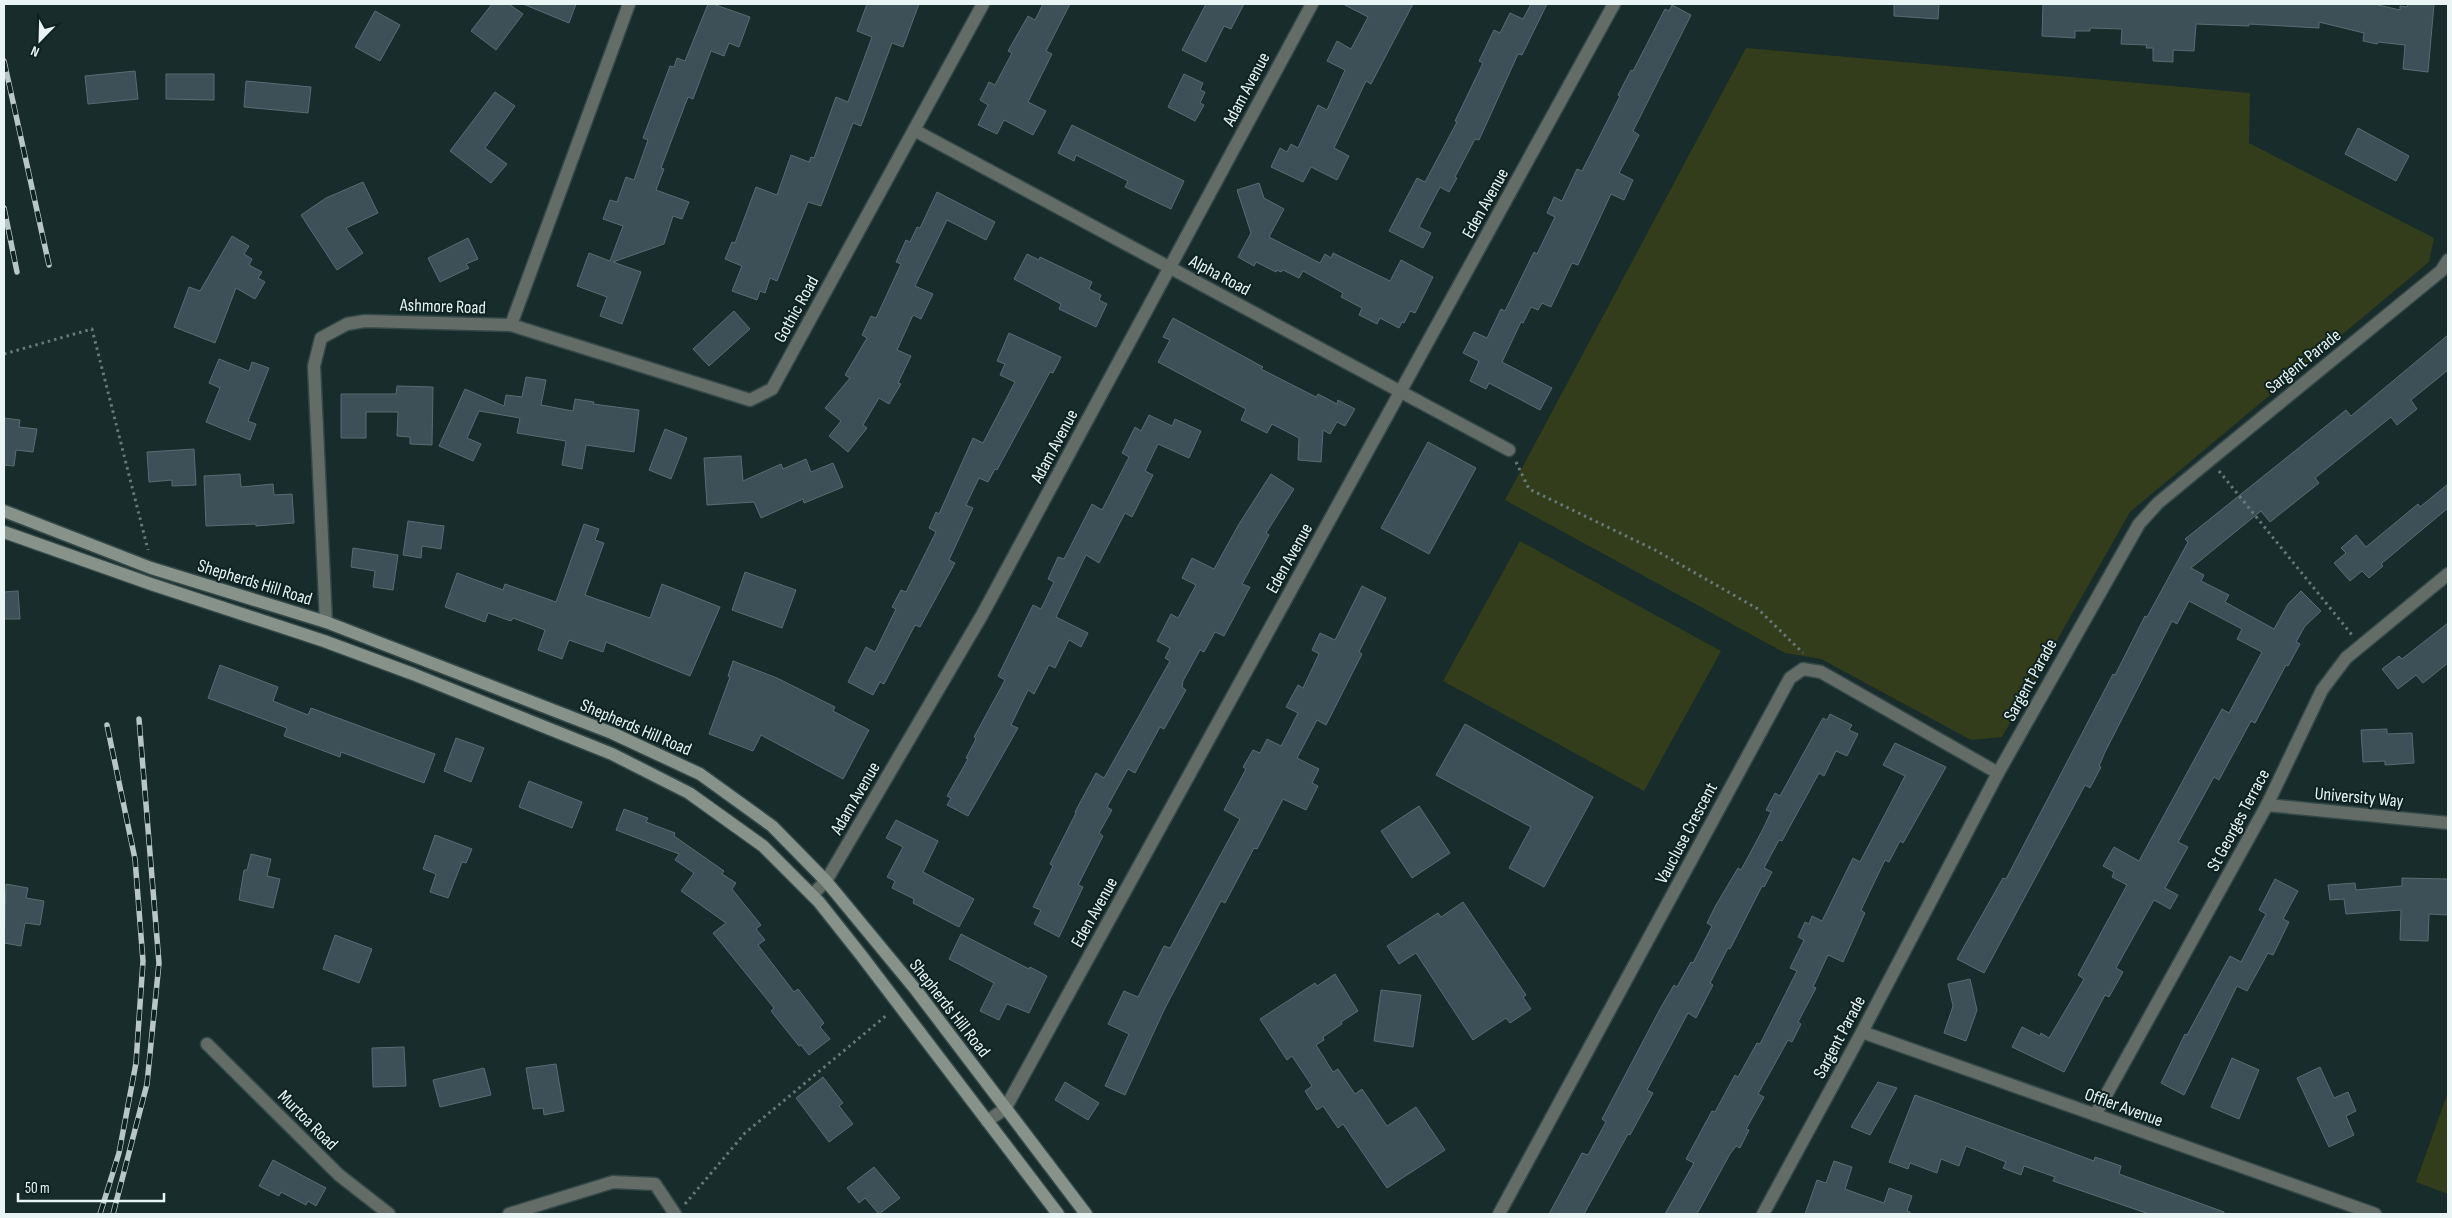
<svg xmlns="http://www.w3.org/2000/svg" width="2452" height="1218" font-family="'Sofia Sans Condensed',sans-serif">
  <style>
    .green { fill: #333d1b }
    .building { fill: #3d5057; stroke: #596c75 }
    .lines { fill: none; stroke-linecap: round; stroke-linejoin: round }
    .street-casing { stroke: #344847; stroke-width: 15 }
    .secondary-casing { stroke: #344847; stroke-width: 15 }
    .path { stroke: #677978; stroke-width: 3; stroke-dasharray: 2.5 4; stroke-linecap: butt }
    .street { stroke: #646c67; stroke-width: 12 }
    .secondary { stroke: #86928a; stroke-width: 12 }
    .rail-casing { stroke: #b8c6c5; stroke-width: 5.5 }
    .rail { stroke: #0e2221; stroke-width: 4; stroke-dasharray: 11; stroke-linecap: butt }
    .labels { text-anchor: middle; stroke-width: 4; stroke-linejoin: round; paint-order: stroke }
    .street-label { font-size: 18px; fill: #e9f5f4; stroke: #0e2221 }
  </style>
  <rect width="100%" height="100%" fill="#172c2b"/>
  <g class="green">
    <polygon points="1746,48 2250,93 2249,143 2434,238 2429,262 2130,512 2002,737 1971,740 1821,659 1785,653 1505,500"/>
    <polygon points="1520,541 1721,651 1644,791 1443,681"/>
    <polygon points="2448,1092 2448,1194 2416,1182"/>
  </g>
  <g class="building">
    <polygon points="492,4 509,4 523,14 496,50 471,31"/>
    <polygon points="523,4 576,4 569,23"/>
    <polygon points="708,4 713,4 750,17 739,47 729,43 724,56 711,51 693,99 688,97 661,168 664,169 656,190 689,202 682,219 673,216 664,244 613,262 641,272 622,324 600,316 607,297 577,286 589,253 610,261 623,226 603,219 610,200 617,202 626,177 634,180 648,140 643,138 670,66 674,67 677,58 685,61"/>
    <polygon points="867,4 919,4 903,47 892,43 861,126 853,123 821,206 808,202 777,281 770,278 765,293 760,291 757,300 732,291 742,266 725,259 732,242 735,243 756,187 777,195 791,155 809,162 811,157 814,158 836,97 848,102 872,37 857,31"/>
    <polygon points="1043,4 1070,4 1046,51 1052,54 1028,102 1046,111 1033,135 1004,120 997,134 978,125 988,105 980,100 989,82 995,85 1012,53 1008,51 1028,16 1035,20"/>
    <polygon points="1206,4 1244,4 1231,29 1224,26 1206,62 1182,50"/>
    <polygon points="1343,4 1413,4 1371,84 1366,81 1334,148 1349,156 1337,180 1311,167 1303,182 1271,167 1280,148 1287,152 1291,144 1298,148 1318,105 1327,110 1345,70 1327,61 1337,41 1351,49 1368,17"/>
    <polygon points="1531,4 1547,4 1522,55 1518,54 1479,140 1475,139 1455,177 1457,178 1449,192 1440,187 1419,227 1431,233 1423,248 1389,231 1417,178 1425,182 1457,122 1455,121 1483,63 1479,61 1494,30 1500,33 1510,13 1523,19"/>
    <polygon points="1894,4 1939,4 1938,19 1894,16"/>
    <polygon points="2043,4 2374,4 2400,10 2400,6 2407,7 2408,4 2434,4 2428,72 2403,69 2405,45 2378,42 2377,44 2363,41 2364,33 2319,22 2319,28 2249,24 2249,26 2196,24 2194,51 2173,50 2173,62 2153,61 2153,48 2146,48 2147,45 2121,44 2122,29 2090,28 2090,31 2075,31 2075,38 2042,36"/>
    <polygon points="1672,5 1691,15 1633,131 1639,135 1619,173 1633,180 1624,200 1611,194 1578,265 1572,263 1551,307 1542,303 1538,310 1531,307 1523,323 1521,322 1502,362 1552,388 1540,410 1489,383 1486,389 1470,381 1479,361 1463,353 1474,332 1487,338 1501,309 1505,311 1534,252 1537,254 1555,217 1547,213 1554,197 1562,201 1577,169 1582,171 1620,96 1618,95 1631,70 1633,71 1665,9 1669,11"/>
    <polygon points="375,11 400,25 380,61 355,47"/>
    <polygon points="135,71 138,99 88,104 85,76"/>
    <polygon points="166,74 214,74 214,100 166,99"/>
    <polygon points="1184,74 1203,83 1200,90 1205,92 1200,103 1204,105 1195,121 1168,107"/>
    <polygon points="246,81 311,87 308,113 244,107"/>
    <polygon points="495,92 515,106 485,148 507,164 491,183 450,151"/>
    <polygon points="1072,125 1184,181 1171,209 1125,187 1128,181 1076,155 1074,161 1058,153"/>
    <polygon points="2358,128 2409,156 2396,181 2345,154"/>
    <polygon points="363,182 378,213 346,228 363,253 337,270 301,215 326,198"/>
    <polygon points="1259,183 1264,198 1284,209 1269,237 1320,263 1325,254 1331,258 1333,253 1390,281 1401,260 1433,277 1415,313 1410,311 1404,323 1402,322 1399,328 1380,318 1377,324 1359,315 1362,308 1341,297 1343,293 1303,271 1299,278 1283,270 1281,272 1277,270 1276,272 1256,262 1254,266 1238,257 1251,233 1237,190"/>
    <polygon points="937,192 995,222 986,240 947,220 915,286 933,294 921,319 913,315 897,350 911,356 898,383 901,384 889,404 879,398 863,425 867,428 848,452 829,436 841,421 825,408 850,378 845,375 867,338 862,335 871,316 876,318 901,264 896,262 906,240 910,242 917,227 920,228"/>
    <polygon points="232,236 249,246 244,254 252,259 249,265 262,272 258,278 265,282 255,299 236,288 215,343 174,327 189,287 200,291"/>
    <polygon points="468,238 478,259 466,264 469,268 440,282 428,258"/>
    <polygon points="1027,254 1039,260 1040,257 1092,282 1089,289 1101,295 1099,300 1107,304 1096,327 1059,309 1061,304 1014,279"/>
    <polygon points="734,311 750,329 709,366 693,349"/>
    <polygon points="1173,318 1263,367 1261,369 1316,397 1318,394 1337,404 1338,400 1355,409 1345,426 1337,422 1330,434 1323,430 1321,462 1298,460 1299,438 1272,424 1267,433 1241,420 1246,409 1158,362 1170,340 1163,337"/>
    <polygon points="1009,333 1061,357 1053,373 1050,372 997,470 995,469 988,482 979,478 966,505 973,508 949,560 955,563 920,627 915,625 884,684 880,682 873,695 848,682 866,647 875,652 896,609 892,607 901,590 906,592 936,532 929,528 936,512 939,514 973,438 983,443 1015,382 1000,375 1005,364 997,361"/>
    <polygon points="2448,335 2448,370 2411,400 2417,409 2397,425 2391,417 2315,478 2319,483 2270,522 2261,511 2191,568 2204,575 2201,581 2229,595 2225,602 2274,629 2288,604 2301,591 2321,611 2305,626 2296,642 2300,644 2288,666 2286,665 2255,723 2251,721 2219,780 2214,777 2178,842 2188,847 2165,888 2178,895 2170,909 2154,900 2116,968 2123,972 2109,997 2105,995 2064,1072 2012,1047 2022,1027 2040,1036 2041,1033 2049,1038 2084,979 2078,975 2127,885 2112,877 2114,872 2103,866 2114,847 2139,861 2222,709 2229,713 2262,652 2237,639 2242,629 2189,601 2177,624 2172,621 2105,752 2099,766 2101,767 2090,788 2085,785 1984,973 1957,959 2003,878 2006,879 2113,674 2115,675 2145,616 2147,617 2188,542 2185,539 2346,410 2351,416"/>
    <polygon points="219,359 249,371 252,362 269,368 248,421 256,424 250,440 206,422 220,388 209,383"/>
    <polygon points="526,377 546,380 541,405 573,411 575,399 594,402 593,404 639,410 634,452 586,445 582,469 562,465 566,441 517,433 520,418 479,411 467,438 481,444 473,461 439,446 465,389 504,406 506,395 522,397"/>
    <polygon points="397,386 433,387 432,445 410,444 410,437 397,436 398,412 366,412 366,438 341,438 341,394 396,394"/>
    <polygon points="1149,415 1172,426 1175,419 1201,431 1189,458 1158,444 1145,471 1153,475 1132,517 1125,513 1099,563 1086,555 1056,617 1088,633 1081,647 1069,640 1055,668 1049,665 1034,694 1028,690 1011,725 1018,728 968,816 947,805 951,798 947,796 968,759 966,758 976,739 974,737 1005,680 998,676 1033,605 1041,609 1054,582 1048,579 1058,557 1064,559 1092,504 1102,510 1129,457 1122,453 1135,427 1141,431"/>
    <polygon points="4,418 20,420 19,427 37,429 33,452 16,450 14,466 4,465"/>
    <polygon points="665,429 687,438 671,479 649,470"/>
    <polygon points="1428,442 1476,468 1429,554 1381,528"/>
    <polygon points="194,449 196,485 172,486 172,480 149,482 147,452"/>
    <polygon points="741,456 743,481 781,464 783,469 806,459 811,472 833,463 843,487 804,503 803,499 761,518 754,502 707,505 704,458"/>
    <polygon points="240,474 241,487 273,484 274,495 292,494 294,523 256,526 256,524 206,526 204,476"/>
    <polygon points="1271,474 1294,489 1266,533 1269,535 1242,584 1250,587 1224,636 1215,632 1204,652 1200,650 1183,681 1182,687 1186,690 1164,729 1160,727 1135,773 1128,769 1107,807 1112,810 1099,833 1103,836 1078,885 1083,887 1059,937 1034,924 1041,910 1033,907 1053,866 1050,864 1076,813 1075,812 1096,773 1104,778 1170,661 1165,658 1170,648 1157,641 1171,614 1178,618 1196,585 1182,578 1192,558 1214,569 1239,524"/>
    <polygon points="2448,484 2448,508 2381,564 2383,566 2369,578 2362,571 2350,581 2334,563 2346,553 2341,548 2356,535 2366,547 2418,504 2420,507"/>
    <polygon points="408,521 444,526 441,549 422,546 421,558 403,555"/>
    <polygon points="584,524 599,529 595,540 604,543 585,595 650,618 662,584 720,607 690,676 606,642 603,652 569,640 562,659 538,650 545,630 513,618 511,621 488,613 485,622 445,607 457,573 503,590 505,584 556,602"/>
    <polygon points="353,548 398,555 393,590 373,587 375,571 351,567"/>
    <polygon points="745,572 796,590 782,628 732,610"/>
    <polygon points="1362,586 1386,598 1359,652 1362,654 1326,725 1317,720 1297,758 1319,769 1312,783 1318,786 1306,810 1283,799 1257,849 1254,848 1225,903 1221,901 1164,1010 1125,1095 1105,1086 1129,1034 1108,1024 1124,991 1138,997 1164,946 1170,948 1240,819 1224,810 1246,769 1243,767 1253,750 1260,753 1267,739 1281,746 1298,713 1286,707 1298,685 1303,688 1319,654 1312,650 1320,633 1335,640"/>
    <polygon points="18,591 20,619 4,619 4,592"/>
    <polygon points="2448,623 2448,663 2423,683 2416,675 2398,689 2382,669 2399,656 2402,659"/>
    <polygon points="733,661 777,678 835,707 833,711 869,730 843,779 761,735 753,751 709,734 730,677 728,676"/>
    <polygon points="220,665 278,687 273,701 308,715 311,708 435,754 424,783 341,752 340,757 284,736 287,728 208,698"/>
    <polygon points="1830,714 1852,725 1849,730 1858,734 1847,756 1836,751 1824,776 1819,773 1782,841 1779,840 1764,868 1772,872 1764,887 1762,886 1730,949 1728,948 1710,983 1713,985 1696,1018 1688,1013 1647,1090 1653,1093 1630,1135 1628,1134 1584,1214 1549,1214 1582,1153 1588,1155 1606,1122 1602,1119 1660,1009 1674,985 1677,987 1691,962 1693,963 1712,926 1707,923 1716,905 1738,868 1741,870 1762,831 1771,812 1766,810 1775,793 1780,796 1823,718 1827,720"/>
    <polygon points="1465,724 1593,797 1544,887 1509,868 1531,827 1436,775"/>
    <polygon points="2387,729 2387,734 2412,733 2414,763 2385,765 2385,761 2363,762 2361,730"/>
    <polygon points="456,738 484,748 471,782 444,771"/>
    <polygon points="1895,743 1946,767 1903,843 1900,841 1889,862 1885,860 1861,910 1865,913 1843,962 1828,955 1813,987 1816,988 1798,1022 1801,1024 1792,1042 1788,1040 1758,1094 1764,1097 1746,1129 1749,1130 1740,1148 1736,1146 1730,1154 1697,1214 1665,1214 1694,1163 1686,1159 1712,1111 1715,1112 1735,1075 1738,1077 1757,1043 1760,1044 1797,971 1790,968 1804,940 1798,937 1805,922 1809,924 1812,916 1822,921 1853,858 1860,862 1905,776 1883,765"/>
    <polygon points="529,781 582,802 572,828 519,807"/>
    <polygon points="1419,806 1450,853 1412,878 1381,831"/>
    <polygon points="624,809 648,818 646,822 675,833 674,836 724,871 722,874 736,883 732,889 761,925 756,929 765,940 758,945 794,992 798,989 824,1023 820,1027 830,1039 809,1055 801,1045 799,1046 771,1011 774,1008 713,933 726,923 681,891 694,873 675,860 679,854 616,830"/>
    <polygon points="896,820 938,841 923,872 974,899 959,927 913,903 914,899 892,888 895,881 887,877 903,847 886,838"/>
    <polygon points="435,835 472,849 466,863 462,862 448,898 430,892 436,874 423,869"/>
    <polygon points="251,854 271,859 267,876 280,879 273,908 239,900 244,870 247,870"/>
    <polygon points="2402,878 2448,879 2448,915 2429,914 2428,941 2400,940 2401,910 2346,914 2344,899 2330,900 2328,885 2355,883 2356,890 2402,886"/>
    <polygon points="2275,879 2298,891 2283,919 2289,922 2273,955 2268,953 2247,991 2237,986 2184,1095 2161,1083 2185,1034 2187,1035 2230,956 2241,962 2266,914 2259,910"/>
    <polygon points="6,884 28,888 26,898 44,901 40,925 25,923 21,946 4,943"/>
    <polygon points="1463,902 1526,995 1523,997 1531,1009 1510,1023 1506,1018 1473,1040 1416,953 1399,964 1387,946 1438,913 1441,917"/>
    <polygon points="961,934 1029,969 1030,967 1047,976 1029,1013 1007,1004 999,1020 980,1011 994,983 949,959"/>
    <polygon points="335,935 372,949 359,983 323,969"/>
    <polygon points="1335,974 1358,1011 1341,1022 1342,1024 1323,1037 1324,1040 1316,1045 1333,1072 1338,1069 1355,1094 1362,1089 1387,1126 1416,1107 1445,1150 1387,1188 1343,1124 1338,1128 1323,1106 1317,1110 1305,1091 1312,1086 1292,1056 1287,1060 1260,1019 1315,983 1317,986"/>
    <polygon points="1970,979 1977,1010 1966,1041 1944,1033 1953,1006 1948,984"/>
    <polygon points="1381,990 1421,995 1413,1047 1374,1041"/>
    <polygon points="404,1047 406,1086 373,1087 372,1048"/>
    <polygon points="2232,1058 2259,1070 2239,1119 2211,1107"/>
    <polygon points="556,1064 564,1111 544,1115 543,1108 533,1109 526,1068"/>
    <polygon points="2320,1067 2334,1098 2348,1092 2356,1111 2346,1116 2354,1135 2329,1147 2297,1078"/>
    <polygon points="484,1068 491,1095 440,1107 433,1080"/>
    <polygon points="823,1077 843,1103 839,1106 853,1124 829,1142 796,1098"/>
    <polygon points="1065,1082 1099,1103 1088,1120 1055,1100"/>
    <polygon points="1878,1082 1897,1088 1870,1135 1851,1127"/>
    <polygon points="1915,1095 2094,1161 2095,1157 2121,1166 2119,1174 2224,1212 2224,1214 2149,1214 2053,1181 2055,1177 2024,1166 2021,1175 2003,1168 2006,1162 1966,1146 1959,1166 1941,1159 1937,1173 1910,1163 1908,1169 1889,1162"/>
    <polygon points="273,1160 326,1188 316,1206 308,1201 306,1205 281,1192 279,1196 259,1186"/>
    <polygon points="1834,1161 1852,1167 1845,1189 1884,1203 1889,1188 1912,1196 1907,1211 1910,1212 1910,1214 1805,1214 1817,1180 1826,1183"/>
    <polygon points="874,1167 900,1198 879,1214 865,1198 859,1203 847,1188"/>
  </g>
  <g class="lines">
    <g class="street-casing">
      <g id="street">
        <polyline points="914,130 1509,450"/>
        <polyline points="511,325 750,400 772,389 983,4"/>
        <polyline points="326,622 314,366 321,338 347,324 365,321 511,325 629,4"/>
        <polyline points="2267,805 2448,823"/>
        <polyline points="812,895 826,881 982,615 1312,4"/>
        <polyline points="1862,1032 2375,1214"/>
        <polyline points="207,1044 339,1175 389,1214"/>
        <polyline points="2095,1115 2267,805 2322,690 2346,658 2448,574"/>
        <polyline points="987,1121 1005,1109 1614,4"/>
        <polyline points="509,1214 613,1182 655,1184 675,1214"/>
        <polyline points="1499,1214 1790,678 1803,669 1821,672 1998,773"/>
        <polyline points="1763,1214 1862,1032 1998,773 2139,524 2158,503 2210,460 2441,271 2448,260"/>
      </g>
    </g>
    <g class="secondary-casing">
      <g id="secondary">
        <polyline points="4,511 151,568 326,622 612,733 700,774 772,826 826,881 916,990 1086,1214"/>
        <polyline points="4,532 151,584 324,641 413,674 612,754 689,793 763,846 819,902 861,955 1058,1214"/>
      </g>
    </g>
    <g class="path">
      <polyline points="4,354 92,329 148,550"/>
      <polyline points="1516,462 1529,489 1655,550 1758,609 1803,653"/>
      <polyline points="2219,471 2352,635"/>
      <polyline points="685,1204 745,1133 888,1014"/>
    </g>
    <use href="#street" class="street"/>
    <use href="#secondary" class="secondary"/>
    <g class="rail-casing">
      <g id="rail">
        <polyline points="4,61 49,265"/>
        <polyline points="4,208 17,272"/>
        <polyline points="100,1214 119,1153 136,1063 143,961 135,859 107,725"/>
        <polyline points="113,1214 147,1084 159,963 139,719"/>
      </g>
    </g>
    <use href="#rail" class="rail"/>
  </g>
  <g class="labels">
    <g class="street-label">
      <text transform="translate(1246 89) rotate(-62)" y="6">Adam Avenue</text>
      <text transform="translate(1485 203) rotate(-61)" y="6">Eden Avenue</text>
      <text transform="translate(1220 275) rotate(28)" y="6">Alpha Road</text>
      <text transform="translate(443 306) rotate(2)" y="6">Ashmore Road</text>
      <text transform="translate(796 309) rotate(-61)" y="6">Gothic Road</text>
      <text transform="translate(2303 361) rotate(-39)" y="6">Sargent Parade</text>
      <text transform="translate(1054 446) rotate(-62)" y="6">Adam Avenue</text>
      <text transform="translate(1289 558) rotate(-61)" y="6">Eden Avenue</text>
      <text transform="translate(255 582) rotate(17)" y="6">Shepherds Hill Road</text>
      <text transform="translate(2030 680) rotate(-61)" y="6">Sargent Parade</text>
      <text transform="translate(636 727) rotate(23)" y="6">Shepherds Hill Road</text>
      <text transform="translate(2359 797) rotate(5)" y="6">University Way</text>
      <text transform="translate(855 798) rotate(-60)" y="6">Adam Avenue</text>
      <text transform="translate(2238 820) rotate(-62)" y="6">St Georges Terrace</text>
      <text transform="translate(1686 833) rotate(-62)" y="6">Vaucluse Crescent</text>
      <text transform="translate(1094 912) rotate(-61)" y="6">Eden Avenue</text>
      <text transform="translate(950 1008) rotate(52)" y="6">Shepherds Hill Road</text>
      <text transform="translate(1839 1037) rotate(-62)" y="6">Sargent Parade</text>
      <text transform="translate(2124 1107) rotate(20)" y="6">Offler Avenue</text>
      <text transform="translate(308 1120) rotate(45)" y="6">Murtoa Road</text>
    </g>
  </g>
  <rect width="2452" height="1218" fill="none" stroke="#e9f5f4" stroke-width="10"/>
  <g transform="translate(40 40) rotate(203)" stroke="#0e2221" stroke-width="4" paint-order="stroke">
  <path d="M0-4L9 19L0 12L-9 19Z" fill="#e9f5f4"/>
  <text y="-8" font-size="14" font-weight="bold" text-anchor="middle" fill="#e9f5f4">N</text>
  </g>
  <path d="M18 1193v8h146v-8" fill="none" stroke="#e9f5f4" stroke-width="2.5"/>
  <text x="25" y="1193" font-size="15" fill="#e9f5f4" stroke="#0e2221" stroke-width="4" paint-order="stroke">50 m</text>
</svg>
